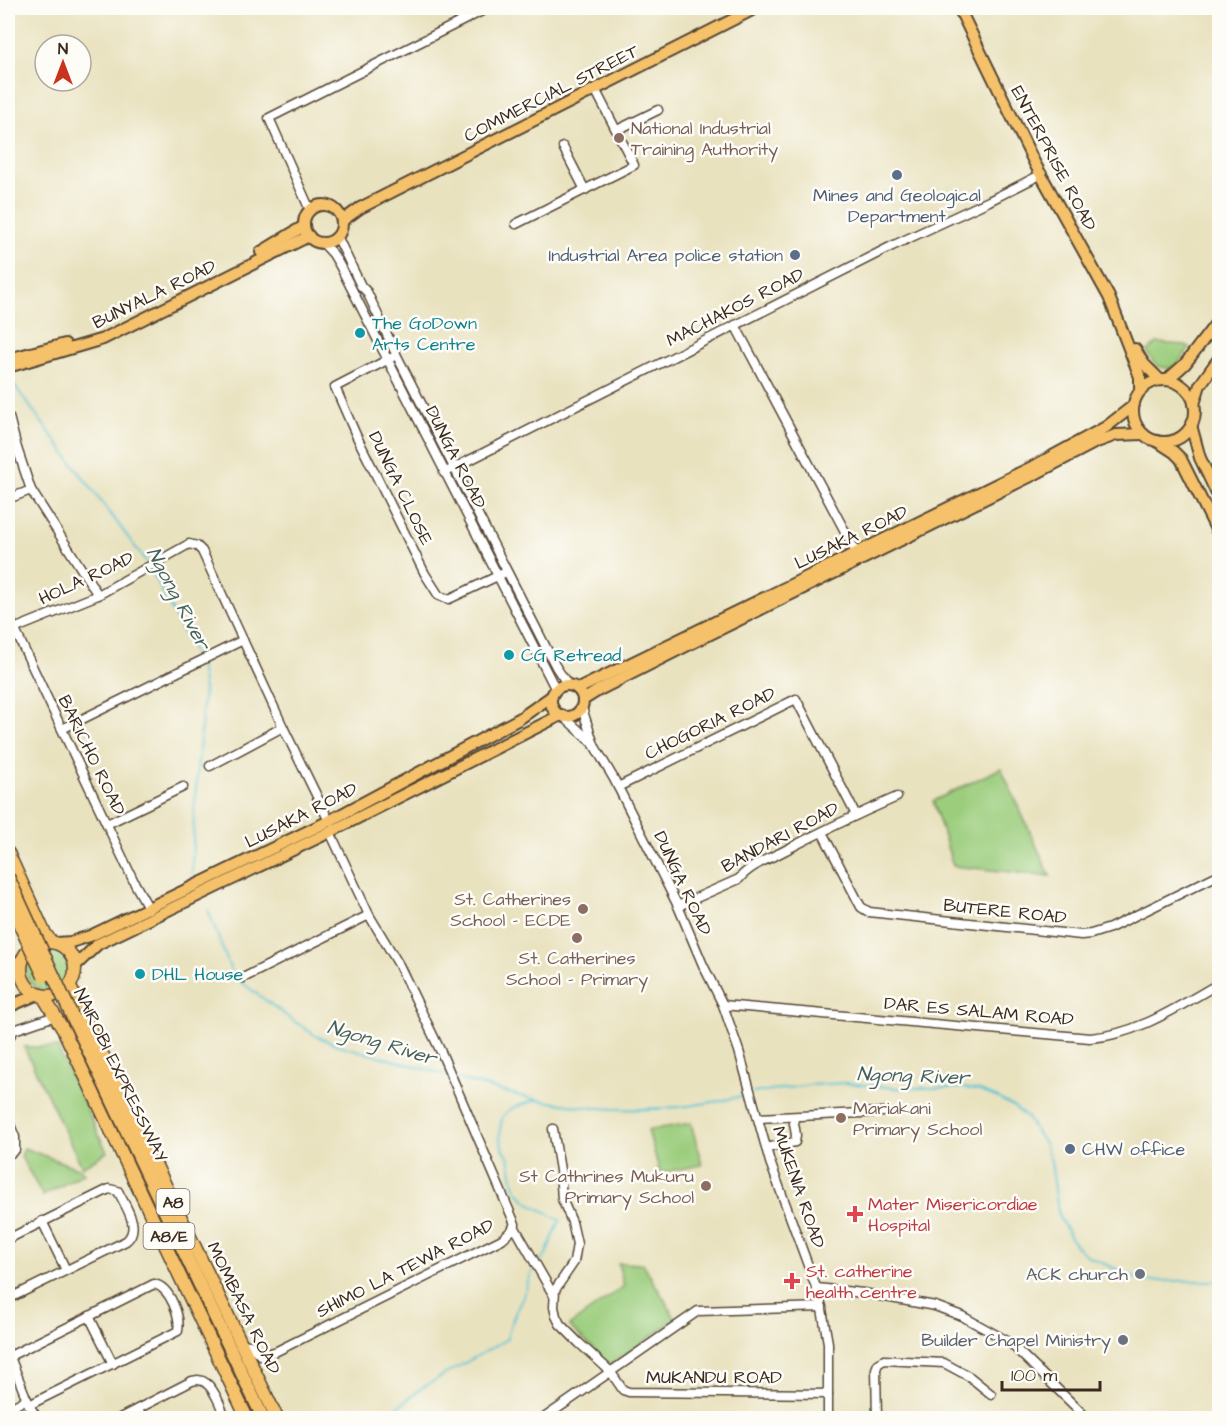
<svg xmlns="http://www.w3.org/2000/svg" width="1227" height="1426" font-family="'Architects Daughter',sans-serif">
  <style>
    .green { fill: #9bcd7d; stroke: #6b7c4e; stroke-width: 1.5 }
    .lines { fill: none; stroke-linecap: round; stroke-linejoin: round }
    .stream { stroke: #58c3d3; stroke-width: 2 }
    .minor-casing { stroke: #554636; stroke-width: 11 }
    .major-casing { stroke: #554636; stroke-width: 14 }
    .highway-casing { stroke: #554636; stroke-width: 15 }
    .minor { stroke: #fff; stroke-width: 8 }
    .major { stroke: #f5c16b; stroke-width: 10 }
    .highway { stroke: #f5c16b; stroke-width: 12 }
    .highway-bridge-casing { stroke: #554636; stroke-width: 15; stroke-linecap: butt }
    .highway-bridge { stroke: #f5c16b; stroke-width: 12 }
    .education-dot { fill: #8d6e63; stroke: #fdfcf7; stroke-width: 2 }
    .service-dot { fill: #5c6f8a; stroke: #fdfcf7; stroke-width: 2 }
    .culture-dot { fill: #0f9aa8; stroke: #fdfcf7; stroke-width: 2 }
    .health-dot { fill: #e0444e; stroke: #fdfcf7; stroke-width: 2 }
    .worship-dot { fill: #6b7280; stroke: #fdfcf7; stroke-width: 2 }
    .labels { text-anchor: middle; stroke-width: 5; stroke-linejoin: round; paint-order: stroke }
    .shield { fill: #fdfcf7; stroke: #75695f; stroke-width: 1.5 }
    .shield-label { font-size: 16px; font-weight: bold; fill: #3b2a1e }
    .street-label { font-size: 18px; fill: #3b2a1e; stroke: #fdfcf7 }
    .education-label { font-size: 18px; fill: #785e54; stroke: #fdfcf7; text-anchor: start }
    .service-label { font-size: 18px; fill: #4e5e75; stroke: #fdfcf7 }
    .culture-label { font-size: 18px; fill: #0d838f; stroke: #fdfcf7; text-anchor: start }
    .health-label { font-size: 18px; fill: #be3a42; stroke: #fdfcf7; text-anchor: start }
    .worship-label { font-size: 18px; fill: #5b616d; stroke: #fdfcf7; text-anchor: end }
    .water-label { font-size: 20px; font-style: italic; fill: #45605d; stroke: #fdfcf7 }
  </style>
  <rect width="100%" height="100%" fill="#fdfcf7"/>
  <filter id="ink" filterUnits="userSpaceOnUse"><feTurbulence type="fractalNoise" baseFrequency=".0167" numOctaves="2"/><feDisplacementMap in="SourceGraphic" scale="12" xChannelSelector="R" yChannelSelector="G"/><feConvolveMatrix kernelMatrix="1 2 1 2 8 2 1 2 1" color-interpolation-filters="sRGB"/></filter>
  <filter id="wash" filterUnits="userSpaceOnUse"><feTurbulence type="fractalNoise" baseFrequency=".008" numOctaves="4" result="noise"/><feDisplacementMap in="SourceGraphic" scale="24" xChannelSelector="R" yChannelSelector="G"/><feGaussianBlur stdDeviation="1.35" result="paint"/><feColorMatrix in="noise" values="0 0 0 0 0 0 0 0 0 0 0 0 0 0 0 0 0 1.4 0 .05"/><feComposite in="paint" operator="in"/></filter>
  <g filter="url(#wash)">
    <rect width="100%" height="100%" fill="#e9e2bf"/>
    <g class="green">
      <path d="M1157 343 1185 345 1190 348 1174 368C1158 369 1153 365 1147 351Z"/>
      <polygon points="1001,768 1050,876 953,866 933,801"/>
      <circle cx="48" cy="969" r="22"/>
      <polygon points="24,1047 57,1047 107,1152 82,1167"/>
      <polygon points="691,1123 702,1165 660,1173 648,1130"/>
      <polygon points="24,1148 80,1169 84,1173 43,1196 21,1157"/>
      <polygon points="618,1263 643,1264 676,1319 610,1365 569,1326 624,1286"/>
    </g>
    <g class="lines">
      <g class="stream">
        <polyline points="8,377 148,564"/>
        <polyline points="151,569 197,660"/>
        <polyline points="192,874 194,814 204,690 200,665"/>
        <polyline points="208,910 233,976 288,1017 316,1036 338,1045 447,1075"/>
        <path d="M455 1078C483 1085 511 1095 539 1100 608 1114 679 1112 747 1095"/>
        <polyline points="753,1093 809,1085 844,1083 896,1088 964,1088 980,1091 998,1098 1014,1107 1027,1118 1045,1145 1051,1161 1059,1217 1076,1246 1089,1257 1143,1281 1220,1281"/>
        <path d="M536 1100 512 1108 503 1116C500 1126 498 1139 503 1148 504 1151 507 1153 508 1156 512 1165 511 1175 514 1184 520 1198 530 1205 544 1211 550 1214 554 1218 560 1220L546 1255 539 1264"/>
        <path d="M384 1418 423 1387 507 1339C510 1320 517 1312 524 1294 528 1285 528 1276 535 1268"/>
      </g>
    </g>
  </g>
  <g filter="url(#ink)">
    <g class="lines">
      <g class="minor-casing">
        <g id="minor">
          <polyline points="617,130 658,110"/>
          <polyline points="563,147 585,190"/>
          <polyline points="310,210 269,118 488,8"/>
          <polyline points="516,224 634,165 595,89"/>
          <polyline points="337,236 361,286 367,292 397,356 556,667 568,685"/>
          <polyline points="322,242 333,254 340,266 556,690"/>
          <polyline points="735,325 856,552"/>
          <polyline points="391,358 335,387 356,435 425,574 439,596 449,599 504,573"/>
          <polyline points="9,417 17,448 31,490 98,595"/>
          <polyline points="444,473 892,246 989,201 1042,174"/>
          <polyline points="8,499 31,490"/>
          <polyline points="8,615 135,884 149,909"/>
          <polyline points="14,629 98,595 189,544 197,546 202,551 283,727 329,821"/>
          <polyline points="582,708 594,745 614,779 678,906 703,965 723,1005 739,1051 770,1162 820,1298 828,1343 828,1418"/>
          <polyline points="564,717 594,744"/>
          <polyline points="62,729 243,640"/>
          <polyline points="210,766 283,727"/>
          <polyline points="618,787 796,699 856,815"/>
          <polyline points="107,824 183,787"/>
          <polyline points="822,832 861,907 869,912 1081,935 1091,934 1110,928 1220,874"/>
          <path d="M678 906 739 879C749 866 768 859 782 852 820 832 858 814 897 797"/>
          <polyline points="243,978 369,915"/>
          <path d="M723 1005 1090 1038C1137 1035 1179 1006 1220 983"/>
          <polyline points="8,1039 14,1030 55,1016"/>
          <polyline points="758,1118 883,1112"/>
          <polyline points="8,1120 15,1137 15,1150 8,1155"/>
          <polyline points="553,1129 560,1170 562,1199 572,1222 577,1244 574,1262 555,1290 554,1307 556,1316 560,1324 579,1343 610,1371 623,1390 629,1392 828,1394"/>
          <polyline points="766,1148 795,1142 796,1135 793,1117"/>
          <polyline points="42,1221 66,1270"/>
          <polyline points="514,1226 554,1296"/>
          <path d="M8 1239 109 1189 118 1191C125 1206 142 1228 126 1241L8 1299"/>
          <polyline points="817,1288 863,1293 935,1306 962,1316 1009,1342 1087,1418"/>
          <polyline points="89,1316 113,1364"/>
          <polyline points="241,1344 250,1345 261,1356 277,1351 502,1239 512,1230 515,1224 441,1052 399,965 369,915 330,832"/>
          <polyline points="8,1352 29,1405 37,1418"/>
          <path d="M10 1356 154 1284C170 1287 181 1317 178 1331L29 1405"/>
          <polyline points="8,1409 27,1399"/>
          <polyline points="138,1409 142,1418"/>
          <path d="M120 1418 192 1381C197 1380 201 1379 206 1383 214 1389 223 1409 224 1418"/>
          <polyline points="544,1418 698,1311 822,1307"/>
          <polyline points="877,1418 876,1369 878,1364 884,1360 944,1363 970,1377 991,1394"/>
        </g>
      </g>
      <g class="major-casing">
        <g id="major">
          <polyline points="959,8 1035,164 1109,297 1140,377 1140,391"/>
          <circle cx="323" cy="224" r="19"/>
          <polyline points="342,221 360,208 756,8"/>
          <polyline points="261,252 304,226"/>
          <polyline points="1135,349 1144,364 1160,380"/>
          <polyline points="8,359 65,344"/>
          <polyline points="8,367 103,339 309,236"/>
          <polyline points="1167,380 1185,364 1220,318"/>
          <circle cx="1164" cy="411" r="31"/>
          <polyline points="1194,404 1200,385 1220,357"/>
          <polyline points="1191,425 1200,458 1220,500"/>
          <polyline points="1157,441 1174,452 1181,459 1220,537"/>
          <circle cx="567" cy="701" r="16"/>
          <polyline points="578,689 1038,464 1106,427 1133,406"/>
          <polyline points="583,700 599,690 690,644 1035,474 1094,443 1116,435 1143,434"/>
          <polyline points="56,943 71,942 90,936 329,821 519,719 552,696"/>
          <polyline points="75,966 98,944 330,832 561,715"/>
          <polyline points="8,971 22,959"/>
          <polyline points="8,1007 38,994"/>
        </g>
      </g>
      <g class="highway-casing">
        <g id="highway">
          <polyline points="8,853 44,932 51,942"/>
          <circle cx="48" cy="969" r="27"/>
          <polyline points="69,985 277,1418"/>
          <polyline points="43,996 64,1031 247,1418"/>
          <polyline points="73,1018 263,1418"/>
        </g>
      </g>
      <use href="#minor" class="minor"/>
      <use href="#major" class="major"/>
      <use href="#highway" class="highway"/>
      <g class="highway-bridge-casing">
        <g id="highway-bridge">
          <polyline points="8,877 73,1018"/>
          <polyline points="8,900 44,976"/>
        </g>
      </g>
      <use href="#highway-bridge" class="highway-bridge"/>
    </g>
  </g>
  <g class="education-dot">
    <circle cx="619" cy="138" r="6"/>
    <circle cx="583" cy="909" r="6"/>
    <circle cx="577" cy="938" r="6"/>
    <circle cx="841" cy="1118" r="6"/>
    <circle cx="706" cy="1186" r="6"/>
  </g>
  <g class="service-dot">
    <circle cx="897" cy="175" r="6"/>
    <circle cx="795" cy="255" r="6"/>
    <circle cx="1070" cy="1149" r="6"/>
  </g>
  <g class="culture-dot">
    <circle cx="360" cy="333" r="6"/>
    <circle cx="509" cy="655" r="6"/>
    <circle cx="140" cy="974" r="6"/>
  </g>
  <g class="health-dot">
    <path d="M852 1205h6v6h6v6h-6v6h-6v-6h-6v-6h6z"/>
    <path d="M789 1272h6v6h6v6h-6v6h-6v-6h-6v-6h6z"/>
  </g>
  <g class="worship-dot">
    <circle cx="1140" cy="1274" r="6"/>
    <circle cx="1123" cy="1340" r="6"/>
  </g>
  <g class="labels">
    <g class="shield">
      <rect x="156.5" y="1189" width="33" height="26" rx="4.5"/>
      <rect x="143.5" y="1223" width="51" height="26" rx="4.5"/>
    </g>
    <g class="shield-label">
      <text x="173" y="1208">A8</text>
      <text x="169" y="1242">A8/E</text>
    </g>
    <g class="street-label">
      <text transform="translate(551 93) rotate(-27)" y="6">COMMERCIAL STREET</text>
      <text transform="translate(1054 158) rotate(62)" y="6">ENTERPRISE ROAD</text>
      <text transform="translate(154 294) rotate(-26)" y="6">BUNYALA ROAD</text>
      <text transform="translate(735 307) rotate(-27)" y="6">MACHAKOS ROAD</text>
      <text transform="translate(456 457) rotate(63)" y="6">DUNGA ROAD</text>
      <text transform="translate(401 488) rotate(64)" y="6">DUNGA CLOSE</text>
      <text transform="translate(851 537) rotate(-26)" y="6">LUSAKA ROAD</text>
      <text transform="translate(86 578) rotate(-25)" y="6">HOLA ROAD</text>
      <text transform="translate(710 723) rotate(-26)" y="6">CHOGORIA ROAD</text>
      <text transform="translate(92 755) rotate(64)" y="6">BARICHO ROAD</text>
      <text transform="translate(301 815) rotate(-27)" y="6">LUSAKA ROAD</text>
      <text transform="translate(780 837) rotate(-28)" y="6">BANDARI ROAD</text>
      <text transform="translate(683 883) rotate(65)" y="6">DUNGA ROAD</text>
      <text transform="translate(1005 911) rotate(6)" y="6">BUTERE ROAD</text>
      <text transform="translate(979 1011) rotate(5)" y="6">DAR ES SALAM ROAD</text>
      <text transform="translate(121 1075) rotate(64)" y="6">NAIROBI EXPRESSWAY</text>
      <text transform="translate(799 1187) rotate(71)" y="6">MUKENIA ROAD</text>
      <text transform="translate(405 1268) rotate(-27)" y="6">SHIMO LA TEWA ROAD</text>
      <text transform="translate(244 1308) rotate(64)" y="6">MOMBASA ROAD</text>
      <text x="714" y="1383">MUKANDU ROAD</text>
    </g>
    <g class="education-label">
      <text x="631" y="134">National Industrial<tspan x="631" dy="21">Training Authority</tspan></text>
      <text x="571" y="905" text-anchor="end">St. Catherines<tspan x="571" dy="21">School - ECDE</tspan></text>
      <text x="577" y="964" text-anchor="middle">St. Catherines<tspan x="577" dy="21">School - Primary</tspan></text>
      <text x="853" y="1114">Mariakani<tspan x="853" dy="21">Primary School</tspan></text>
      <text x="694" y="1182" text-anchor="end">St Cathrines Mukuru<tspan x="694" dy="21">Primary School</tspan></text>
    </g>
    <g class="service-label">
      <text x="897" y="201">Mines and Geological<tspan x="897" dy="21">Department</tspan></text>
      <text x="783" y="261" text-anchor="end">Industrial Area police station</text>
      <text x="1082" y="1155" text-anchor="start">CHW office</text>
    </g>
    <g class="culture-label">
      <text x="372" y="329">The GoDown<tspan x="372" dy="21">Arts Centre</tspan></text>
      <text x="521" y="661">CG Retread</text>
      <text x="152" y="980">DHL House</text>
    </g>
    <g class="health-label">
      <text x="868" y="1210">Mater Misericordiae<tspan x="868" dy="21">Hospital</tspan></text>
      <text x="806" y="1277">St. catherine<tspan x="806" dy="21">health centre</tspan></text>
    </g>
    <g class="worship-label">
      <text x="1128" y="1280">ACK church</text>
      <text x="1111" y="1346">Builder Chapel Ministry</text>
    </g>
    <g class="water-label">
      <text transform="translate(179 598) rotate(62)" y="7">Ngong River</text>
      <text transform="translate(382 1042) rotate(17)" y="7">Ngong River</text>
      <text transform="translate(913 1075) rotate(2)" y="7">Ngong River</text>
    </g>
  </g>
  <rect width="1227" height="1426" fill="none" stroke="#fdfcf7" stroke-width="30"/>
  <g transform="translate(63 63)"><circle r="28" fill="#fdfcf7" stroke="#afa8a0" stroke-width="1.5"/>
  <path d="M0-4.5L10 22L0 15L-10 22Z" fill="#c8321e"/>
  <text y="-9" font-size="16" font-weight="bold" text-anchor="middle" fill="#3b2a1e">N</text>
  </g>
  <path d="M1002 1381v9h98v-9" fill="none" stroke="#3b2a1e" stroke-width="3"/>
  <text x="1011" y="1381" font-size="18" fill="#3b2a1e" stroke="#fdfcf7" stroke-width="4.5" paint-order="stroke">100 m</text>
</svg>
